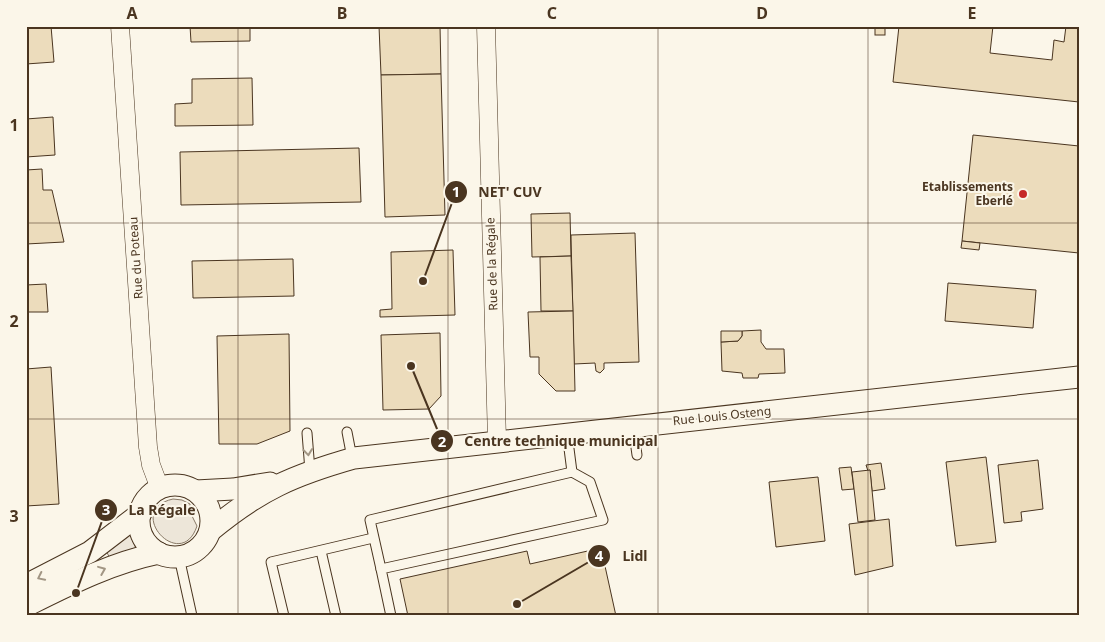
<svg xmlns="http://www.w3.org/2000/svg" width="1105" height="642" font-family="'Noto Sans',sans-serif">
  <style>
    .green { fill: #ede6d9; stroke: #887966 }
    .building { fill: #ecdcbc; stroke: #4a3520 }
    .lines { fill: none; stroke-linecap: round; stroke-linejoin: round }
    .service-casing { stroke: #4a3520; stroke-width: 11 }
    .minor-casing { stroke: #4a3520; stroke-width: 19 }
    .tertiary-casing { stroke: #4a3520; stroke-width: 23 }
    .service { stroke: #fbf6e9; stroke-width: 9 }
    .minor { stroke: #fbf6e9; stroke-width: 18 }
    .tertiary { stroke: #fbf6e9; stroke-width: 21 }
    .oneway { stroke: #a29684 }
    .grid { fill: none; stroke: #4a3520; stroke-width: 1; stroke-opacity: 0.55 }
    .poi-dot { fill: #c62828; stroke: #fbf6e9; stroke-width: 2 }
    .labels { text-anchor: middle; stroke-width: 4; stroke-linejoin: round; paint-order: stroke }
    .poi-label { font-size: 12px; font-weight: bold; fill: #4a3520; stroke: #fbf6e9; text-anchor: end }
    .street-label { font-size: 12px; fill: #4a3520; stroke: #fbf6e9 }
    .leader { fill: none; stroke: #4a3520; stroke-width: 2 }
    .callout-dot { fill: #4a3520; stroke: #fbf6e9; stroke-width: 2 }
    .mark-label { font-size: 15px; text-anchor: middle; font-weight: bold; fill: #fff }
    .callout-label { font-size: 14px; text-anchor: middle; font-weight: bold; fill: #4a3520; stroke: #fbf6e9; stroke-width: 4; stroke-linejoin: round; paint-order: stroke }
    .neatline { fill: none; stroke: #4a3520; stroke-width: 2 }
    .grid-label { font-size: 16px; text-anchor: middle; font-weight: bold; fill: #4a3520 }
  </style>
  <rect width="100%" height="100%" fill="#fbf6e9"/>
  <g class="green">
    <path d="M173 499 182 500 190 504V512L197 526C181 574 123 510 173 499Z"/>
    <polygon points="129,532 137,551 111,561 105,548"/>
  </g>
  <g class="building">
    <polygon points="26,26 51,26 54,62 26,64"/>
    <polygon points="190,26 250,26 250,41 191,42"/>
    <polygon points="379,26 440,26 441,74 381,75"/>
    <rect x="875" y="26" width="10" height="9"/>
    <polygon points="899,26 993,26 990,53 1052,60 1054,40 1064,42 1066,26 1079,26 1079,102 893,82"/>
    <polygon points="441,74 445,215 385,217 381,75"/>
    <polygon points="252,78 253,125 175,126 175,104 192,103 192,79"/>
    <polygon points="53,117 55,155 26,157 26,119"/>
    <polygon points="973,135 1079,146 1079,253 962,241"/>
    <polygon points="359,148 361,202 181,205 180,152"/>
    <polygon points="42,169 43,190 52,190 64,242 26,244 26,170"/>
    <polygon points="570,213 571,256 532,257 531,214"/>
    <polygon points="635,233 639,362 604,363 604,369 600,373 596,371 595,363 574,364 571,235"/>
    <polygon points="962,241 980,243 979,250 961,248"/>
    <polygon points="453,250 455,315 380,317 380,310 392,309 391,252"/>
    <polygon points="571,256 573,311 541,311 540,257"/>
    <polygon points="293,259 294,296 193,298 192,261"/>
    <polygon points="948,283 1036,290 1033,328 945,321"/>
    <polygon points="46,284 48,312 26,312 26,285"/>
    <polygon points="573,311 575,391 556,391 539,374 539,357 530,357 528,312"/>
    <polygon points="761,330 761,342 766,349 784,349 785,373 759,374 758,378 743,378 742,373 722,371 721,342 738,341 742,336 742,331"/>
    <polygon points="721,331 742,331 742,336 738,341 721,342"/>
    <polygon points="440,333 441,396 429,409 383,410 381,335"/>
    <polygon points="289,334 290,431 257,444 219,444 217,336"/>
    <polygon points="51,367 59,504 26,506 26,369"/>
    <polygon points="986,457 996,542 956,546 946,462"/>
    <polygon points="1038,460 1043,509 1021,512 1022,521 1004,523 998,465"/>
    <polygon points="881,463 885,489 872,491 870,470 868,471 866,465"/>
    <polygon points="851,467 854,489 842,490 839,468"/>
    <polygon points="870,470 875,520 858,522 852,472"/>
    <polygon points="818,477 825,541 776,547 769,482"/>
    <polygon points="889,519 893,566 855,575 849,524"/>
    <polygon points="601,548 616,616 408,616 400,579 527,551 530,564"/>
  </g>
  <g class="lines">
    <g class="service-casing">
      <g id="service">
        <polyline points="633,426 637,455"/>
        <polyline points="347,432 352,458"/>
        <polyline points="307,433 310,471"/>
        <polyline points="321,551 336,616"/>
        <polyline points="179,557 192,616"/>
        <polyline points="381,569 370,520 572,472"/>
        <polyline points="284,616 271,562 373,538"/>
        <polyline points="391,616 381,569 603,520 590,482 572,472 567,433"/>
      </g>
    </g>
    <g class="minor-casing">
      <g id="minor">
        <polyline points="120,26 148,447 151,465 160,489"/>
        <polyline points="486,26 497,441"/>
      </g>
    </g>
    <g class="tertiary-casing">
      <g id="tertiary">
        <circle cx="175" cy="521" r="36"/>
        <polyline points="196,491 233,489 270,483"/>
        <path d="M210 531C259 490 294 475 354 458L1079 377"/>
        <polyline points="26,585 90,552 141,513"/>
        <path d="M26 606C70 584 111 563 159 553"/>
      </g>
    </g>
    <use href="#service" class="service"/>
    <use href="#minor" class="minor"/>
    <use href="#tertiary" class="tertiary"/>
  </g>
  <defs><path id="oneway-chevron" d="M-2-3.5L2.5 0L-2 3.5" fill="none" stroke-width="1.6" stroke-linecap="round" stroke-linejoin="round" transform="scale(1.25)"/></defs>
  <g class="oneway">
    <use href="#oneway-chevron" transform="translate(308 452) rotate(84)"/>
    <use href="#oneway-chevron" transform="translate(102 570) rotate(-22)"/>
    <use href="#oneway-chevron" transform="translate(41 577) rotate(154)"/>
  </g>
  <path class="grid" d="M238 26V616M448 26V616M658 26V616M868 26V616M26 223H1079M26 419H1079"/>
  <circle class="poi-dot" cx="1023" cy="194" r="5"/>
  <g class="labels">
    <g class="poi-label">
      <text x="1013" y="191">Etablissements<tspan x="1013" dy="14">Eberlé</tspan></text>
    </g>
    <g class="street-label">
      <text transform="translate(136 258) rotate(-94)" y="4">Rue du Poteau</text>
      <text transform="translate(492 264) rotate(-92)" y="4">Rue de la Régale</text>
      <text transform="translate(722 416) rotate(-6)" y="4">Rue Louis Osteng</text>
    </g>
  </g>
  <path class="leader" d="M423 281L456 192M411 366L442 441M76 593L106 510M517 604L599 556"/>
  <g class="callout-dot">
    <circle cx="423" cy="281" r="5"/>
    <circle cx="411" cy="366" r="5"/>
    <circle cx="76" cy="593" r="5"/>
    <circle cx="517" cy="604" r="5"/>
    <circle cx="456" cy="192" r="12"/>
    <circle cx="442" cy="441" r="12"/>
    <circle cx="106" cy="510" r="12"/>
    <circle cx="599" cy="556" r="12"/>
  </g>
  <g class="mark-label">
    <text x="456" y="197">1</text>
    <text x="442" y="447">2</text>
    <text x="106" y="515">3</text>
    <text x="599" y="561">4</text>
  </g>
  <g class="callout-label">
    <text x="510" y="197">NET' CUV</text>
    <text x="561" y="446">Centre technique municipal</text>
    <text x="162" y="515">La Régale</text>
    <text x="635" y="561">Lidl</text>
  </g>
  <rect width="1105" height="642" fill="none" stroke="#fbf6e9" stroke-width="55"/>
  <rect x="28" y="28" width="1050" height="586" class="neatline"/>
  <g class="grid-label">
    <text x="132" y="19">A</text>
    <text x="342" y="19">B</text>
    <text x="552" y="19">C</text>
    <text x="762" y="19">D</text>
    <text x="972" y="19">E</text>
    <text x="14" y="131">1</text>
    <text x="14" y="327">2</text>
    <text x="14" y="522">3</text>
  </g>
</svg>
